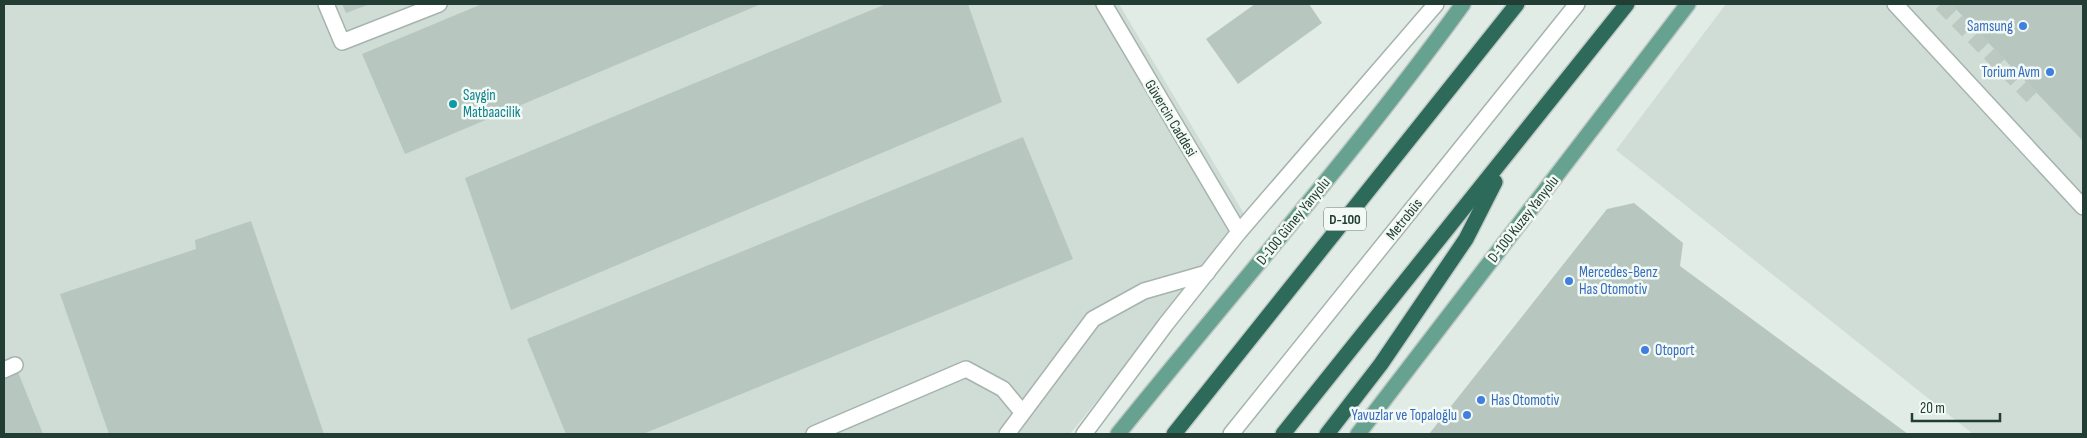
<svg xmlns="http://www.w3.org/2000/svg" width="2087" height="438" font-family="'Sofia Sans Condensed',sans-serif">
  <style>
    .built { fill: #d0dcd6 }
    .building { fill: #b7c7c0 }
    .lines { fill: none; stroke-linecap: round; stroke-linejoin: round }
    .minor-tunnel { stroke: #bcc9c3; stroke-width: 15; stroke-dasharray: 15 8; stroke-linecap: butt }
    .minor-casing { stroke: #a5b4ae; stroke-width: 18 }
    .major-casing { stroke: #c1c9c6; stroke-width: 18 }
    .highway-casing { stroke: #c1c9c6; stroke-width: 18 }
    .minor { stroke: #fff; stroke-width: 15 }
    .major { stroke: #66a28f; stroke-width: 15 }
    .highway { stroke: #2d6a5a; stroke-width: 15 }
    .shop-dot { fill: #3f7fe0; stroke: #f3f9f5; stroke-width: 2 }
    .culture-dot { fill: #0f9aa8; stroke: #f3f9f5; stroke-width: 2 }
    .labels { text-anchor: middle; stroke-width: 5; stroke-linejoin: round; paint-order: stroke }
    .shield { fill: #f3f9f5; stroke: #61756e; stroke-width: 1 }
    .shield-label { font-size: 14px; font-weight: bold; fill: #223d34 }
    .shop-label { font-size: 15px; fill: #366cbe; stroke: #f3f9f5; text-anchor: end }
    .culture-label { font-size: 15px; fill: #0d838f; stroke: #f3f9f5; text-anchor: start }
    .street-label { font-size: 15px; fill: #223d34; stroke: #f3f9f5 }
  </style>
  <rect width="100%" height="100%" fill="#e2ece7"/>
  <g class="built">
    <polygon points="4,4 1119,4 1246,217 1070,434 4,434"/>
    <polygon points="1726,4 2083,4 2083,434 1973,434 1616,150"/>
  </g>
  <g class="building">
    <polygon points="342,4 370,4 346,13"/>
    <polygon points="482,4 761,4 405,154 362,54"/>
    <polygon points="886,4 968,4 1002,102 511,310 465,178"/>
    <polygon points="1255,4 1309,4 1322,23 1238,84 1206,39"/>
    <polygon points="1951,4 2083,4 2083,141"/>
    <polygon points="1023,137 1073,259 643,434 566,434 527,339"/>
    <polygon points="1634,203 1683,243 1680,266 1908,434 1429,434 1607,209"/>
    <polygon points="251,221 324,434 109,434 60,294 196,249 195,240"/>
    <polygon points="15,365 43,434 4,434 4,371"/>
  </g>
  <g class="lines">
    <polyline class="minor-tunnel" points="1941,4 2034,99"/>
    <g class="minor-casing">
      <g id="minor">
        <polyline points="326,4 342,42 439,4"/>
        <polyline points="1104,4 1239,232"/>
        <polyline points="1895,4 2083,207"/>
        <polyline points="4,370 15,365"/>
        <polyline points="814,434 966,369 1003,389 1022,412"/>
        <polyline points="1007,434 1093,319 1144,291 1207,273"/>
        <polyline points="1084,434 1166,324 1239,232 1436,4"/>
        <polyline points="1231,434 1577,4"/>
      </g>
    </g>
    <g class="major-casing">
      <g id="major">
        <path d="M1118 434C1233 291 1355 153 1463 4"/>
        <polyline points="1358,434 1688,4"/>
      </g>
    </g>
    <g class="highway-casing">
      <g id="highway">
        <polyline points="1174,434 1517,4"/>
        <polyline points="1283,434 1627,4"/>
        <polyline points="1327,434 1381,364 1466,239 1495,182"/>
      </g>
    </g>
    <use href="#minor" class="minor"/>
    <use href="#major" class="major"/>
    <use href="#highway" class="highway"/>
  </g>
  <g class="shop-dot">
    <circle cx="2023" cy="26" r="5"/>
    <circle cx="2050" cy="72" r="5"/>
    <circle cx="1569" cy="281" r="5"/>
    <circle cx="1645" cy="350" r="5"/>
    <circle cx="1481" cy="400" r="5"/>
    <circle cx="1467" cy="415" r="5"/>
  </g>
  <circle class="culture-dot" cx="453" cy="104" r="5"/>
  <g class="labels">
    <rect class="shield" x="1324" y="207.5" width="42" height="23" rx="4"/>
    <g class="shield-label">
      <text x="1345" y="224">D-100</text>
    </g>
    <g class="shop-label">
      <text x="2013" y="31">Samsung</text>
      <text x="2040" y="77">Torium Avm</text>
      <text x="1579" y="277" text-anchor="start">Mercedes-Benz<tspan x="1579" dy="17">Has Otomotiv</tspan></text>
      <text x="1655" y="355" text-anchor="start">Otoport</text>
      <text x="1491" y="405" text-anchor="start">Has Otomotiv</text>
      <text x="1457" y="420">Yavuzlar ve Topaloğlu</text>
    </g>
    <g class="culture-label">
      <text x="463" y="100">Saygin<tspan x="463" dy="17">Matbaacilik</tspan></text>
    </g>
    <g class="street-label">
      <text transform="translate(1171 118) rotate(59)" y="5">Güvercin Caddesi</text>
      <text transform="translate(1404 219) rotate(-51)" y="5">Metrobüs</text>
      <text transform="translate(1523 219) rotate(-52)" y="5">D-100 Kuzey Yanyolu</text>
      <text transform="translate(1293 221) rotate(-51)" y="5">D-100 Güney Yanyolu</text>
    </g>
  </g>
  <rect width="2087" height="438" fill="none" stroke="#223d34" stroke-width="10"/>
  <path d="M1912 413v8h88v-8" fill="none" stroke="#223d34" stroke-width="2.5"/>
  <text x="1920" y="413" font-size="15" fill="#223d34" stroke="#f3f9f5" stroke-width="4" paint-order="stroke">20 m</text>
</svg>
